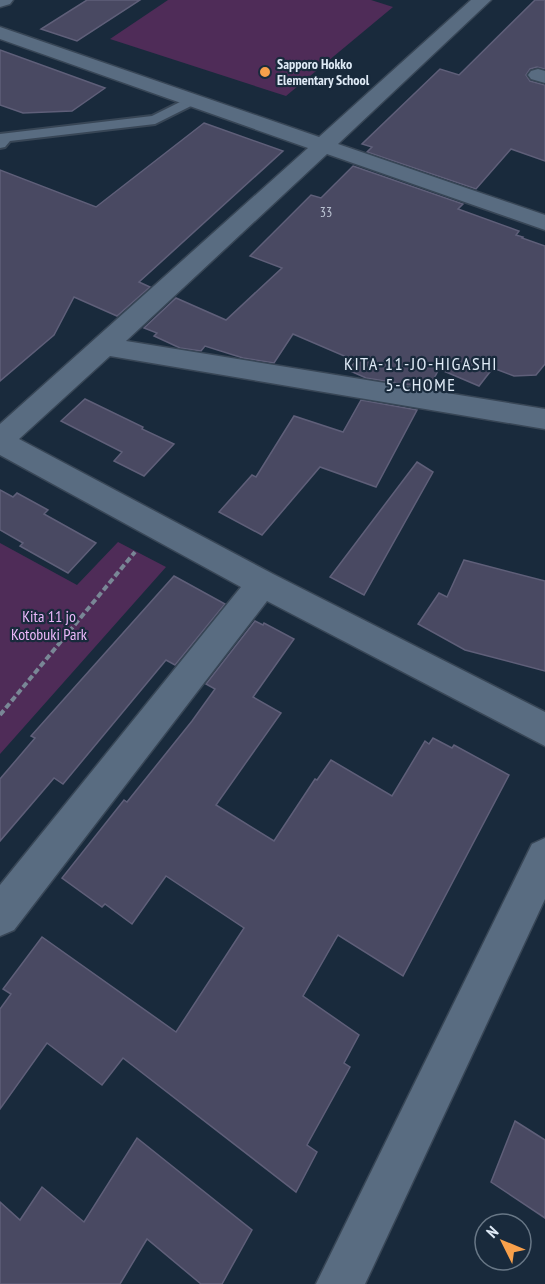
<svg xmlns="http://www.w3.org/2000/svg" width="545" height="1284" font-family="'PT Sans Narrow',sans-serif">
  <style>
    .green { fill: #4f2c58 }
    .building { fill: #494962; stroke: #5f5f79; stroke-width: 1.5 }
    .lines { fill: none; stroke-linecap: round; stroke-linejoin: round }
    .service-casing { stroke: #384656; stroke-width: 4 }
    .minor-casing { stroke: #384656; stroke-width: 3 }
    .tertiary-casing { stroke: #384656; stroke-width: 3 }
    .path { stroke: #798796; stroke-width: 4; stroke-dasharray: 6 3; stroke-linecap: butt }
    .service { fill: #596c81; fill-rule: evenodd }
    .minor { fill: #596c81; fill-rule: evenodd }
    .tertiary { fill: #596c81; fill-rule: evenodd }
    .poi-dot { fill: #f8a04b; stroke: #192a3c; stroke-width: 2 }
    .labels { text-anchor: middle; stroke-width: 4.5; stroke-linejoin: round; paint-order: stroke }
    .far-poi-label { font-size: 14px; font-weight: bold; fill: #dfeaf6; stroke: #192a3c; text-anchor: start }
    .number-label { font-size: 14px; fill: #bac2d1 }
    .park-label { font-size: 16px; fill: #edb9fc; stroke: #192a3c }
    .neighbourhood-label { font-size: 18px; letter-spacing: 1.5px; fill: #dfeaf6; stroke: #192a3c }
  </style>
  <rect width="100%" height="100%" fill="#192a3c"/>
  <g class="green">
    <polygon points="168,0 371,0 393,7 286,96 110,39"/>
    <polygon points="118,542 166,567 0,754 0,543 77,585"/>
  </g>
  <g class="building">
    <polygon points="87,0 140,0 77,41 41,29"/>
    <polygon points="535,0 545,0 545,69 537,67 530,69 526,75 530,81 545,85 545,161 511,149 476,189 367,152 372,147 362,144 440,69 459,75"/>
    <polygon points="0,50 105,88 72,111 23,113 0,105"/>
    <polygon points="204,123 283,151 139,282 150,287 117,316 74,297 54,335 0,381 0,170 96,207"/>
    <polygon points="353,166 463,204 458,209 519,231 516,235 523,237 522,238 545,246 545,364 536,375 514,376 493,368 479,386 439,369 429,388 366,378 348,370 356,361 293,334 274,363 243,358 205,346 201,351 180,348 154,336 157,333 144,328 176,298 226,320 282,268 250,256 311,195 321,198"/>
    <polygon points="85,399 143,427 142,429 174,444 144,476 114,461 122,452 61,421"/>
    <polygon points="361,400 417,410 376,487 320,467 262,535 219,512 252,475 256,477 294,416 343,432"/>
    <polygon points="417,462 433,472 364,595 330,577"/>
    <polygon points="0,490 13,497 17,493 48,510 44,514 96,543 68,573 20,546 23,543 0,530"/>
    <polygon points="464,560 545,581 545,671 465,650 418,624 439,593 447,597"/>
    <polygon points="174,576 225,604 175,665 166,660 63,784 54,778 0,841 0,779 35,738 31,736"/>
    <polygon points="255,621 263,625 264,623 294,639 253,697 281,713 216,805 274,841 315,779 317,780 331,760 392,796 425,741 429,744 433,738 452,748 454,745 509,775 403,976 338,935 303,996 359,1035 344,1063 350,1067 307,1145 317,1152 296,1192 123,1058 102,1085 47,1043 0,1109 0,1009 11,994 3,989 42,937 176,1032 244,928 166,876 132,924 105,904 102,907 62,878 124,800 127,802 192,721 215,689 206,684"/>
    <polygon points="515,1121 545,1140 545,1218 491,1182"/>
    <polygon points="137,1138 252,1230 222,1284 201,1284 147,1239 120,1284 0,1284 0,1202 20,1220 42,1187 84,1222"/>
  </g>
  <g class="lines">
    <g class="service-casing">
      <polygon id="service" points="190,97 195,98 197,101 195,104 155,124 10,141 5,147 0,148 0,134 152,116"/>
    </g>
    <g class="minor-casing">
      <g id="minor">
        <polygon points="471,0 491,0 338,144 545,215 545,230 327,154 126,341 545,409 545,429 110,356 19,439 273,574 545,712 545,746 267,601 14,930 0,936 0,885 241,587 0,455 0,424 308,148 0,39 0,27 319,137"/>
        <polygon points="538,69 545,71 545,83 531,79 528,75 531,71"/>
        <polygon points="545,838 545,899 365,1284 316,1284 532,844"/>
      </g>
    </g>
    <g class="tertiary-casing">
      <polygon id="tertiary" points="0,0 13,0 10,4 0,7"/>
    </g>
    <polyline class="path" points="0,715 135,552"/>
    <use href="#service" class="service"/>
    <use href="#minor" class="minor"/>
    <use href="#tertiary" class="tertiary"/>
  </g>
  <circle class="poi-dot" cx="265" cy="72" r="6"/>
  <g class="labels">
    <g class="far-poi-label">
      <text x="277" y="69">Sapporo Hokko<tspan x="277" dy="16">Elementary School</tspan></text>
    </g>
    <g class="number-label">
      <text x="326" y="217">33</text>
    </g>
    <g class="park-label">
      <text x="49" y="622">Kita 11 jo<tspan x="49" dy="18">Kotobuki Park</tspan></text>
    </g>
    <g class="neighbourhood-label">
      <text x="421" y="370">KITA-11-JO-HIGASHI<tspan x="421" dy="21">5-CHOME</tspan></text>
    </g>
  </g>
  <g transform="translate(503 1242) rotate(313)"><circle r="28" fill="#192a3c" stroke="#687786" stroke-width="1.5"/>
  <path d="M0-4.5L10 22L0 15L-10 22Z" fill="#f8a04b"/>
  <text y="-9" font-size="16" font-weight="bold" text-anchor="middle" fill="#dfeaf6">N</text>
  </g>
</svg>
